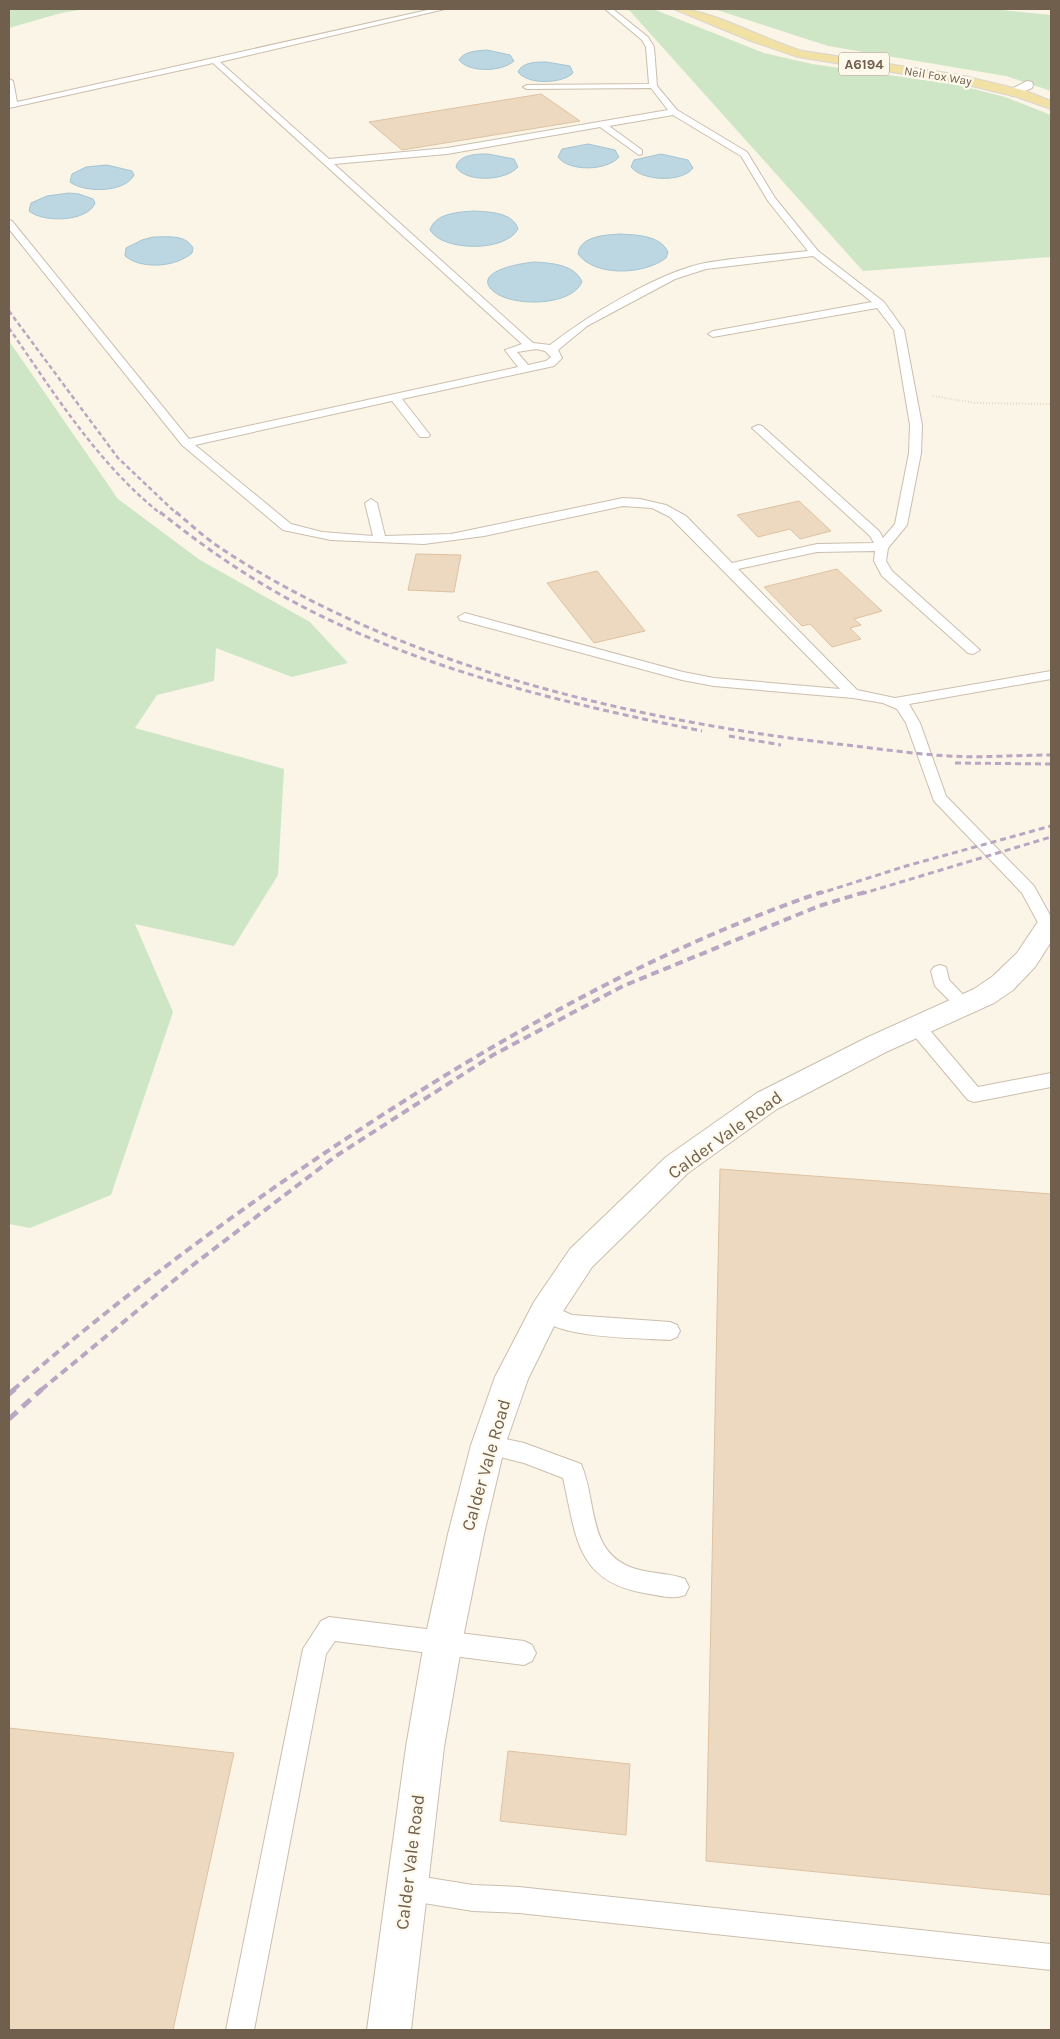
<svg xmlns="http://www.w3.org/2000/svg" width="1060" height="2039" font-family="Karla,sans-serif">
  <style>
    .green { fill: #cee6c6 }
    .water { fill: #bcd7e2; stroke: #a4c4d2 }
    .building { fill: #edd9c0; stroke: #dec2a2 }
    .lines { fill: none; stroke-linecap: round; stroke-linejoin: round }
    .lane-casing { stroke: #cbbead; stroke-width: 2 }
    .street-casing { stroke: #cbbead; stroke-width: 2 }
    .primary-casing { stroke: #dad5d1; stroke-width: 2 }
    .path { stroke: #d1bca4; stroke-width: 2; stroke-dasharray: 0.5 2.5; stroke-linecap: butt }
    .lane { fill: #fff; fill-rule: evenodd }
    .street { fill: #fff; fill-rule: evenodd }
    .primary { fill: #f2e1a5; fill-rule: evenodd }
    .rail-far3 { stroke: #b9a6c2; stroke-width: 2.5; stroke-dasharray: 4.5 3; stroke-linecap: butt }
    .rail-far2 { stroke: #b9a6c2; stroke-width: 3; stroke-dasharray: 6 4; stroke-linecap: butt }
    .rail-far1 { stroke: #b9a6c2; stroke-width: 4; stroke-dasharray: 8 5; stroke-linecap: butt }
    .rail { stroke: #b9a6c2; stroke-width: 5; stroke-dasharray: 11 7; stroke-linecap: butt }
    .labels { text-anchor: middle; stroke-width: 4.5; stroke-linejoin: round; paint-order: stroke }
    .far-street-label { font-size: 12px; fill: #715f4d; stroke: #fdf9ec }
    .shield { fill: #fdf9ec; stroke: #9b8d7d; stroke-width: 1 }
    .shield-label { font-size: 14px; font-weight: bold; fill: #715f4d }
    .near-street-label { font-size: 18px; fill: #715f4d; stroke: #fdf9ec }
  </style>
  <rect width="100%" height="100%" fill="#faf5e6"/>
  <g class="green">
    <polygon points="9,9 85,9 61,13 9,28"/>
    <polygon points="625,9 653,9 764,53 812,64 958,85 1005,97 1051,115 1051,257 863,271 630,11"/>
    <polygon points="714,9 992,9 1051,15 1051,91 1006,76 828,46"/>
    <polygon points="9,341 118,499 200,560 310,622 348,663 292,677 216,648 214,681 157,695 135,728 284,769 278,875 234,946 135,924 173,1012 111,1195 30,1228 9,1224"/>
  </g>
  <g class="water">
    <path d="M487 50 510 55 514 61C502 72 469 73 459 60 464 51 477 51 487 50Z"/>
    <path d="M546 62 570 66 573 73C562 84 528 85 518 72 522 62 536 62 546 62Z"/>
    <path d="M588 144 615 150 619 157C607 171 569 172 558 157L562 149Z"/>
    <path d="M488 154 514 159 518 167C506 181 466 183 456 167 459 154 478 154 488 154Z"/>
    <path d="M661 154 688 160 693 168C682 183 642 181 631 167L634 160Z"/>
    <path d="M107 165 132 171 134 175C125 193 84 193 70 182L72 174 86 167Z"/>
    <path d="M69 193 79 194 93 199 95 203C88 222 43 223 29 211L31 203 47 196Z"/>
    <path d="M474 211C489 212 513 212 518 229 506 252 443 252 430 230 435 213 459 212 474 211Z"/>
    <path d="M620 234C636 235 660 235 668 252L666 258C644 275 595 277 578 254 580 236 605 235 620 234Z"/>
    <path d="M153 237C166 237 186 234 193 248L192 253C176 267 142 270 125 256L126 248 142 240Z"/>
    <path d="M534 262C550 263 575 264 582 282 571 307 511 307 493 291 471 271 523 263 534 262Z"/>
  </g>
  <g class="building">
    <polygon points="541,94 580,121 402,150 369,122"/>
    <polygon points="799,501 831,531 800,539 790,529 758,537 737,515"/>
    <polygon points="416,554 461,555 454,592 408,590"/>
    <polygon points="837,569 882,611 854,619 861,625 850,628 861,639 832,647 810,624 802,626 764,587"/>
    <polygon points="597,571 645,631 594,643 547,583"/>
    <polygon points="720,1169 1051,1194 1051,1895 706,1861"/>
    <polygon points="9,1728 234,1753 173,2030 9,2030"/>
    <polygon points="508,1751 630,1764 626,1835 500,1821"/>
  </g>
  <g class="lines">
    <g class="lane-casing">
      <g id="lane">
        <path d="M432 9H445L220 62 329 159 447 148 668 110 651 88 527 89 523 87 527 85 649 84 646 47 642 40 605 9H613L648 37 654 47 657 86 677 110 747 152 775 198 818 251 884 302 904 330 922 425 921 453 907 525 888 548 886 561 892 571 980 650 973 654 968 653 882 576 874 561 875 551 817 552 738 569 857 690 895 698 1051 671V679L909 704 920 723 946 796 1034 886 1051 917V931L1042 930 1022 893 934 801 906 723 897 709 883 703 853 698 714 686 682 680 460 620 458 617 465 613 683 672 714 678 840 689 670 517 652 508 623 506 484 536 424 544 331 540 283 530 182 445 9 229V220L12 221 189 439 518 367 505 350 522 344 213 63 9 108V79L13 81 17 102ZM673 115 741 156 768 201 808 251C774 255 739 257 705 263 659 272 587 316 550 345L533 343 334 164 447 154 600 127 639 155 642 154V150L609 126ZM813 256 872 302 713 331 708 334 713 337 877 308 894 330 910 425 909 453 895 524 883 538 879 531 762 426 758 425 752 428 870 536 874 543 817 544 732 563 686 516 666 505 640 499 623 498 451 534 385 536 377 503 371 499 365 503 373 536 322 532 291 524 195 445 392 401 420 437H428L430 435 402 399 554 366 562 358 558 350 587 326 675 279 706 269ZM536 349 545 351 551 357 546 361 528 365 517 352Z"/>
        <polygon points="940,965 946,967 949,980 973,1005 970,1009 964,1011 958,1009 935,986 931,971 934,967"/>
        <polygon points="916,1020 922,1021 978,1087 1051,1073 1051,1087 974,1102 968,1100 910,1031 907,1026 910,1021"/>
        <path d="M545 1303 572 1315 670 1322 677 1325 680 1331 677 1337 670 1340C641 1338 548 1339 535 1312L538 1306Z"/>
        <path d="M488 1435 524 1443 581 1464C598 1503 586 1554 636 1569 652 1574 670 1573 685 1579L689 1587 685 1595C672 1600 658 1595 644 1593 575 1581 576 1534 563 1478L524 1463 480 1452 477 1445 480 1438Z"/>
        <polygon points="329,1617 524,1641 532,1645 536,1653 532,1661 524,1665 335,1641 326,1654 254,2030 226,2030 303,1649 321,1621"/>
        <polygon points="405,1874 473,1885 519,1887 1051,1944 1051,1970 519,1913 473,1911 405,1900 396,1896 392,1887 396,1878"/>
      </g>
    </g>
    <g class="street-casing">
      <g id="street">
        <polygon points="1027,81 1032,82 1033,85 1032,88 1012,96 1006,92"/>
        <polygon points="1051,916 1051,942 1035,967 1013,990 994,1003 886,1052 777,1109 688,1173 592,1267 556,1322 528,1379 505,1445 484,1534 462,1643 444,1747 411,2030 367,2030 406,1747 424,1643 448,1534 471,1445 495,1377 534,1302 570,1249 666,1157 757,1093 866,1038 974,989 993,976 1017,953 1039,920"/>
      </g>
    </g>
    <g class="primary-casing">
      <path id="primary" d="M674 9C708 7 766 41 803 51L960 75 1026 91 1051 101V109L1017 97 960 83 798 57 751 41Z"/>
    </g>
    <polyline class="path" points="933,396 976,403 1051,404"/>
    <use href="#lane" class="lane"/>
    <use href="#street" class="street"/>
    <use href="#primary" class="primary"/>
    <g class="rail-far3">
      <polyline points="9,311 118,458 177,514"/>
      <path d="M9 328C54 393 98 464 161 514"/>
    </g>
    <g class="rail-far2">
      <path d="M160 512C195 540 230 565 269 588 398 664 556 702 702 731"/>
      <path d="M176 512C190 524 204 537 219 547 397 666 637 722 847 745 881 749 915 754 949 756 983 758 1017 755 1051 755"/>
      <polyline points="729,736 781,745"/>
      <polyline points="955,763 1051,764"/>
      <polyline points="818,894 906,866 1051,826"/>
      <polyline points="861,894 1051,837"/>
    </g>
    <g class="rail-far1">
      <path d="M13 1390C132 1287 258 1195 390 1110 526 1023 669 944 822 892"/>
      <polyline points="41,1390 189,1268 336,1156 493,1055 623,986 819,906 865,892"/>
    </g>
    <g class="rail">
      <polyline points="9,1394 15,1389"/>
      <polyline points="9,1419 42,1389"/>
    </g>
  </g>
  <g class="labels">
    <g class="far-street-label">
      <text transform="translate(938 76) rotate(9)" y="4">Neil Fox Way</text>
    </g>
    <rect class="shield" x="839" y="52.5" width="50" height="23" rx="4"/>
    <g class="shield-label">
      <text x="864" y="69">A6194</text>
    </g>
    <g class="near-street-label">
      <text transform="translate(725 1135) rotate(-36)" y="6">Calder Vale Road</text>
      <text transform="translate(486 1465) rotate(-74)" y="6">Calder Vale Road</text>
      <text transform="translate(410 1862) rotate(-83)" y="6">Calder Vale Road</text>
    </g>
  </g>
  <rect width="1060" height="2039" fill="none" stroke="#715f4d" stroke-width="20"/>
</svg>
